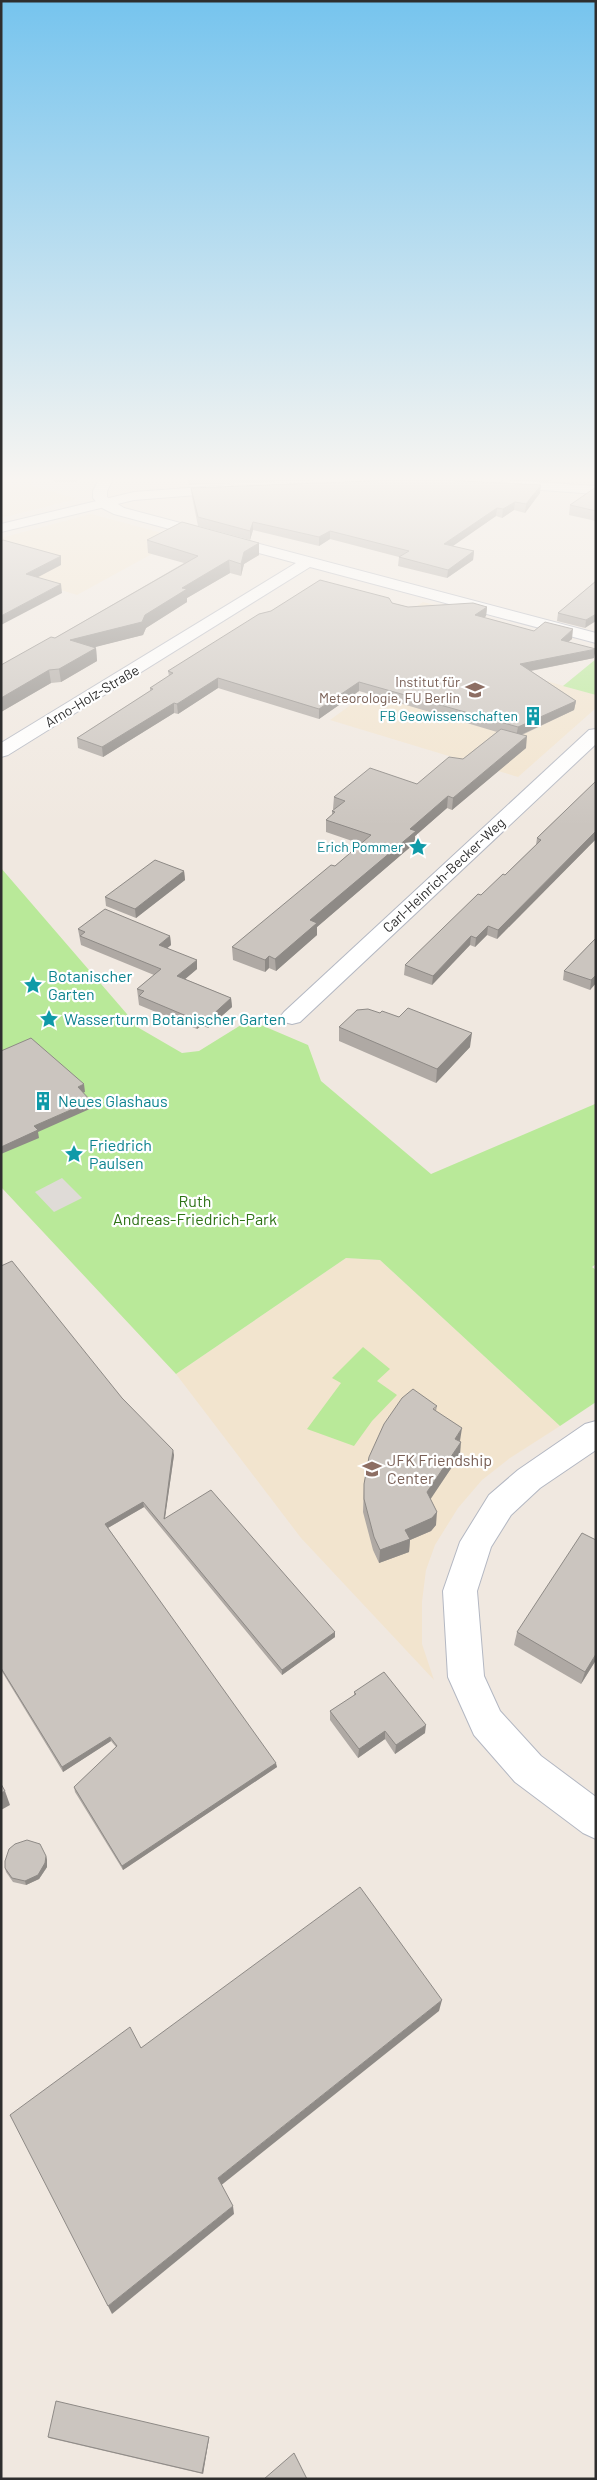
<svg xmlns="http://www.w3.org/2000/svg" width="597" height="2480" font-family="Barlow,sans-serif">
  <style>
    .education { fill: #f2e4ce }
    .green { fill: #b9e999 }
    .plaza { fill: #dfdbd7 }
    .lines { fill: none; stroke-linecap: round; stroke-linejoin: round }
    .minor-casing { stroke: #b3b7c2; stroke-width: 2 }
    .secondary-casing { stroke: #b3b7c2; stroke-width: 2 }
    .minor { fill: #fff; fill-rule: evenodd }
    .secondary { fill: #fff; fill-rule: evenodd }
    .wall { fill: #afa9a4 }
    .shaded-wall { fill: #8e8a86 }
    .building { fill: #cbc5bf; stroke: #8e8a86 }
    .labels { text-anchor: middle; stroke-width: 4.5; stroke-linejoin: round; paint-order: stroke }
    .far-education-label { font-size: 14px; fill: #785e54; stroke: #fff; text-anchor: end }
    .far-street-label { font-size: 14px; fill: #2e2e2e; stroke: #fff }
    .far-culture-label { font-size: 14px; fill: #0d838f; stroke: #fff; text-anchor: end }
    .culture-label { font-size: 16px; fill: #0d838f; stroke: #fff; text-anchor: start }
    .park-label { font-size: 16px; fill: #2e7316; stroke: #fff }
    .education-label { font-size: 16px; fill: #785e54; stroke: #fff; text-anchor: start }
  </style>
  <rect width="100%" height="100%" fill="#f0e8e0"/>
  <g class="education">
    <polygon points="1,479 33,479 30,485 77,499 1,518"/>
    <polygon points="91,514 181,538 77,595 22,578 1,589 1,538"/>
    <polygon points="423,602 473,615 482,663 596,695 596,708 518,777 330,720 426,650 377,634"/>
    <polygon points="346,1258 380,1260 560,1426 510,1458 482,1480 458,1508 435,1545 426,1570 422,1602 422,1644 434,1680 301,1538 176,1374"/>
  </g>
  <g class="green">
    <polygon points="596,659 596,695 563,686"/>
    <polygon points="1,868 139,1028 182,1053 199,1051 249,1020 308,1045 321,1081 431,1174 595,1104 596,1264 592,1267 596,1270 596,1402 560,1426 380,1260 346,1258 176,1374 1,1187"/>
    <polygon points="363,1347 390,1369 377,1381 397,1395 372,1421 354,1446 307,1429 341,1383 332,1378"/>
  </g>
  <polygon class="plaza" points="62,1178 82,1198 54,1212 35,1192"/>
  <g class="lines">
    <g class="minor-casing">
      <g id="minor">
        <polygon points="99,479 113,479 107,491 107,497 124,508 596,633 596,643 310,567 8,755 1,757 1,743 296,563 114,514 102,508 93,498 93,491"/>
        <polygon points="596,729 596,744 300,1022 292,1024 284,1022 280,1017 284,1012 589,730"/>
        <polygon points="596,1421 596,1450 540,1488 511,1515 491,1547 477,1591 484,1676 500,1711 541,1756 596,1797 596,1839 583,1833 515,1782 474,1735 448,1677 443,1591 460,1542 489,1495 518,1470 585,1424"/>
      </g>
    </g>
    <g class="secondary-casing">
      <g id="secondary">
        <polygon points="505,480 596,486 596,494 500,487 498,484"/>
        <polygon points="230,485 237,489 235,492 134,500 1,532 1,524 134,492"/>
      </g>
    </g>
    <use href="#minor" class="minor"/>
    <use href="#secondary" class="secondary"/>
  </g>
  <g class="wall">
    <polygon points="54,479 79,479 77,482 54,482"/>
    <polygon points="188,479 343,479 189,485"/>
    <polygon points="488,479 552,479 549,482"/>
    <polygon points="596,487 596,521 569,515 570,505"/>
    <polygon points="191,488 540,493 525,513 514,510 502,518 496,516 452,546 474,551 473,560 447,578 398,566 399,557 330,539 319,546 253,530 250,540 198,526 192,497"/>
    <polygon points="147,540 259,543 259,555 244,564 241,576 230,573 187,598 187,602 146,628 143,635 94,647 96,648 97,661 61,682 51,683 1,712 1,665 55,638 184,563 148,553"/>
    <polygon points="596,581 585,628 557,621 558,613"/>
    <polygon points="392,603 408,607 487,607 486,616 484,618 534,631 572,639 568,642 594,658 531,671 576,701 574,710 522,735 526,748 452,810 447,808 415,836 415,843 317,927 317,935 276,971 269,968 265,972 233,960 232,947 335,866 361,844 326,832 326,820 332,815 332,811 334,809 333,809 334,797 417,784 463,759 497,732 359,691 319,719 218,688 178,714 174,713 103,757 78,748 77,738 150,691 150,688 169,676 168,671"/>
    <polygon points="596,781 596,839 497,939 487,935 475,947 470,945 432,985 404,975 405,965 481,895 505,875 536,845 537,838"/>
    <polygon points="184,871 185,880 136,918 106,906 105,897"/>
    <polygon points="78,929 170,936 171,945 167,948 197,969 185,979 231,998 232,1007 208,1028 202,1025 197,1029 139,1005 137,989 154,975 81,945"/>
    <polygon points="596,938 596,983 590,990 563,980 564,971"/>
    <polygon points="380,1013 399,1017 470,1047 436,1083 339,1041 339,1027"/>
    <polygon points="1,1266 174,1455 165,1518 335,1632 335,1637 282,1675 144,1507 108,1528 277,1767 123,1870 75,1792 74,1787 116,1747 111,1741 63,1772 1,1670"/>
    <polygon points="437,1406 436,1411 460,1441 460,1455 430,1499 436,1525 431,1531 410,1540 409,1552 379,1563 373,1550 363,1512 364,1484"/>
    <polygon points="517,1632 596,1660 581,1684 514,1645"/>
    <polygon points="354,1692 425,1733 395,1754 385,1739 358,1758 330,1720 330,1711 354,1696"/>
    <polygon points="46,1856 47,1860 47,1867 39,1879 26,1885 13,1882 6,1872 5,1868"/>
    <polygon points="48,2437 209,2438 203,2474 49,2438"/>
  </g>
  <g class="shaded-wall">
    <polygon points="541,485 540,493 525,513 526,504"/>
    <polygon points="515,502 514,510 502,518 503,509"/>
    <polygon points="497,508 496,516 443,553 444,544"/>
    <polygon points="253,522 253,530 250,540 250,531"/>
    <polygon points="330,531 330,539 319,546 319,537"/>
    <polygon points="259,543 259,555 244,564 241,576 241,564 244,552"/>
    <polygon points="474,551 473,560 447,578 448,570"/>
    <polygon points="61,556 61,565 27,583 26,574"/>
    <polygon points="229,560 230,573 187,598 187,602 146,628 143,635 72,653 70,640 145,615 182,588"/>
    <polygon points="61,584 62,593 1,625 1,616"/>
    <polygon points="487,607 486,616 475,625 475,615"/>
    <polygon points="596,614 596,621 585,628 586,620"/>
    <polygon points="573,629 572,639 559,649 561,640"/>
    <polygon points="96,648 97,661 61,682 59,669"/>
    <polygon points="596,649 594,658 519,673 520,664"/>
    <polygon points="49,670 51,683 1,712 1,698"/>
    <polygon points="218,678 218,688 178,714 177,704"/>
    <polygon points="359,682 359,691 319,719 319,709"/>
    <polygon points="576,701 574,710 516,737 518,727"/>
    <polygon points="174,703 174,713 103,757 102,747"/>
    <polygon points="527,736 526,748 452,810 453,798"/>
    <polygon points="448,796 447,808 415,836 415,843 317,927 317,935 276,971 275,959 310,920 410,829"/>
    <polygon points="596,831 596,839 497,939 498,930"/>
    <polygon points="184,871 185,880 136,918 135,909"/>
    <polygon points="488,926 487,935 475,947 476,938"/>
    <polygon points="170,936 171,945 160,954 159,945"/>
    <polygon points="471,936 470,945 432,985 433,976"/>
    <polygon points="269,956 269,968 265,972 265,960"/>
    <polygon points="197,960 197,969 178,985 177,976"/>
    <polygon points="596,975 596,983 590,990 591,980"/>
    <polygon points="231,998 232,1007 208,1028 208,1019"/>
    <polygon points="201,1016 202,1025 197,1029 196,1020"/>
    <polygon points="472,1033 470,1047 436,1083 437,1069"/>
    <polygon points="84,1084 85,1092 79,1094 78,1087"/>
    <polygon points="91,1101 92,1108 38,1132 39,1138 1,1154 1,1147 34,1126"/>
    <polygon points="462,1428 460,1441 455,1439"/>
    <polygon points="461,1442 460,1455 426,1506 427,1492"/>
    <polygon points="173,1450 174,1455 164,1524 164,1519"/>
    <polygon points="143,1502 144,1507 106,1529 105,1524"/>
    <polygon points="437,1512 436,1525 431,1531 410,1540 409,1552 379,1563 380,1550 405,1530"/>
    <polygon points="335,1632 335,1637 282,1675 282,1670"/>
    <polygon points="596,1654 596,1660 581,1684 585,1672"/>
    <polygon points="426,1725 425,1733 395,1754 396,1745"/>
    <polygon points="385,1731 385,1739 358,1758 359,1749"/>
    <polygon points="110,1737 111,1741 63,1772 62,1767"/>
    <polygon points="276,1763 277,1767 123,1870 122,1866"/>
    <polygon points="5,1791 10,1805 1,1810 1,1793"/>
    <polygon points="46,1856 47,1860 47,1867 39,1879 26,1885 25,1881"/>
    <polygon points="442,2000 439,2011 219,2187 218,2178"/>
    <polygon points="233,2206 234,2214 112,2314 108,2306"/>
    <polygon points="209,2437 209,2438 203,2474 202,2473"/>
  </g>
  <g class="building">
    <polygon points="423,479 541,485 526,504 515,502 503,509 497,508 444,544 474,551 448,570 399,557 409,551 330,531 319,537 253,522 250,531 198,517 191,488"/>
    <polygon points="596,487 596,511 570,505"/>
    <polygon points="182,522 259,543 244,552 241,564 229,560 182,588 187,589 145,615 142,622 70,640 96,648 59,669 49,670 1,698 1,665 51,637 55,638 198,556 147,540"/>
    <polygon points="3,540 61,556 26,574 61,584 1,616 1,541"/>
    <polygon points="320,580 389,598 392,603 408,607 473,603 487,607 475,615 534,631 545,622 573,629 561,640 596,649 520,664 576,701 518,727 359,682 319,709 218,678 177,704 174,703 102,747 77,738 153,689 150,688 173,673 168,671 259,614 271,611"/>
    <polygon points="596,581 596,614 586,620 558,613"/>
    <polygon points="501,729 527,736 453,798 448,796 410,829 416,831 310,920 317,923 275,959 269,956 265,960 232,947 331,865 335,866 371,835 326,820 335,812 332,811 345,801 334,797 370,768 417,784 449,757 463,759"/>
    <polygon points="596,781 596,831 498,930 488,926 476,938 471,936 433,976 405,965 478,894 481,895 503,874 505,875 541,840 537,838"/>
    <polygon points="155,860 184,871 135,909 105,897"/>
    <polygon points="105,909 170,936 159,945 197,960 177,976 231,998 208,1019 201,1016 196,1020 139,996 144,991 137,989 161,969 80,936 85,932 78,929"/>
    <polygon points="596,938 596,975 591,980 564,971"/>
    <polygon points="408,1008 472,1033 437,1069 339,1027 357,1010 368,1009 380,1013 382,1011 399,1017"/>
    <polygon points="31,1038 84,1084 78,1087 91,1101 34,1126 38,1130 1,1147 1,1051"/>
    <polygon points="12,1261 122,1398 173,1450 164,1519 211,1490 335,1632 282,1670 143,1502 105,1524 276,1763 122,1866 74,1787 117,1746 110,1737 62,1767 1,1668 1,1266"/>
    <polygon points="413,1389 437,1406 433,1409 462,1428 455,1439 461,1442 427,1492 437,1512 432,1518 405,1530 410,1539 380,1550 374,1537 364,1499 364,1484 369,1457 384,1424 402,1398"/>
    <polygon points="582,1533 596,1540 596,1654 585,1672 517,1632"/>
    <polygon points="384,1672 426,1725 396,1745 385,1731 359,1749 330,1711 356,1694 354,1692"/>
    <polygon points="1,1784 5,1791 1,1793"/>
    <polygon points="27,1840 40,1844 46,1856 45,1863 38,1875 25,1881 12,1878 5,1868 5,1861 9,1849 15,1844"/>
    <polygon points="360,1887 442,2000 218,2178 233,2206 108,2306 10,2115 130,2027 141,2048"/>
    <polygon points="56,2401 209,2437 202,2473 48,2437"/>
    <polygon points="294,2453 307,2479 264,2479"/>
  </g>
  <linearGradient id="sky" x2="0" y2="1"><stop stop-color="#76c4ee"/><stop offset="0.58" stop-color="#f8f5f1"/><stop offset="1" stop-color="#f8f5f1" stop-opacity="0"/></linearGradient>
  <rect width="597" height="826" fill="url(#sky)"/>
  <defs>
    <g id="university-bare" transform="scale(1.5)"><path d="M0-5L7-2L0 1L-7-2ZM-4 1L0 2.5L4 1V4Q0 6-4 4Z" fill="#8d6e63" stroke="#fff" stroke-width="2.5" paint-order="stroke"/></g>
    <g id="building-bare" transform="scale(1.5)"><path d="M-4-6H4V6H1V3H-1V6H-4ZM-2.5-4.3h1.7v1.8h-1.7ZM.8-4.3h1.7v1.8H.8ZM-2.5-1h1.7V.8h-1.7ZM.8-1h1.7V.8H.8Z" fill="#0f9aa8" stroke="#fff" stroke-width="2.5" paint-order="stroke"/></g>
    <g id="sight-bare" transform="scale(1.5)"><path d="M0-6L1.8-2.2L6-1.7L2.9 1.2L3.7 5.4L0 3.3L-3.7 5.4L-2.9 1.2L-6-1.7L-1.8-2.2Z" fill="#0f9aa8" stroke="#fff" stroke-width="2.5" paint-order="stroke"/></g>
    <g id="school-bare" transform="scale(1.5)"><path d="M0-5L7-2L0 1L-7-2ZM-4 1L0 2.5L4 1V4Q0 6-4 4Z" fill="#8d6e63" stroke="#fff" stroke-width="2.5" paint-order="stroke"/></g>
  </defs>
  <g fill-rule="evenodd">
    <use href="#university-bare" x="475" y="690"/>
    <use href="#building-bare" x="533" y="716"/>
    <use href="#sight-bare" x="418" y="847"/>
    <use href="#sight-bare" x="33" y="985"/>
    <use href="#sight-bare" x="49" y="1019"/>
    <use href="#building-bare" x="43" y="1101"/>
    <use href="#sight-bare" x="74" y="1154"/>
    <use href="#school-bare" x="372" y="1469"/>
  </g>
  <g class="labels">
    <g class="far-education-label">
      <text x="460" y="687">Institut für<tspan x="460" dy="16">Meteorologie, FU Berlin</tspan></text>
    </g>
    <g class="far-street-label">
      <text transform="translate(92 696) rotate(-31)" y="5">Arno-Holz-Straße</text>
      <text transform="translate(444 875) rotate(-43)" y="5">Carl-Heinrich-Becker-Weg</text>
    </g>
    <g class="far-culture-label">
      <text x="518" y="721">FB Geowissenschaften</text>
      <text x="403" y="852">Erich Pommer</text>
    </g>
    <g class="culture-label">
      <text x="48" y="982">Botanischer<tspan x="48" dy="18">Garten</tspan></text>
      <text x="64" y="1025">Wasserturm Botanischer Garten</text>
      <text x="58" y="1107">Neues Glashaus</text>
      <text x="89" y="1151">Friedrich<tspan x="89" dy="18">Paulsen</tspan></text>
    </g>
    <g class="park-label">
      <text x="195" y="1207">Ruth<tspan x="195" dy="18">Andreas-Friedrich-Park</tspan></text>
    </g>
    <g class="education-label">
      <text x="387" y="1466">JFK Friendship<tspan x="387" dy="18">Center</tspan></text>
    </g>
  </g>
  <rect width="597" height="2480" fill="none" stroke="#2e2e2e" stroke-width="5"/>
</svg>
